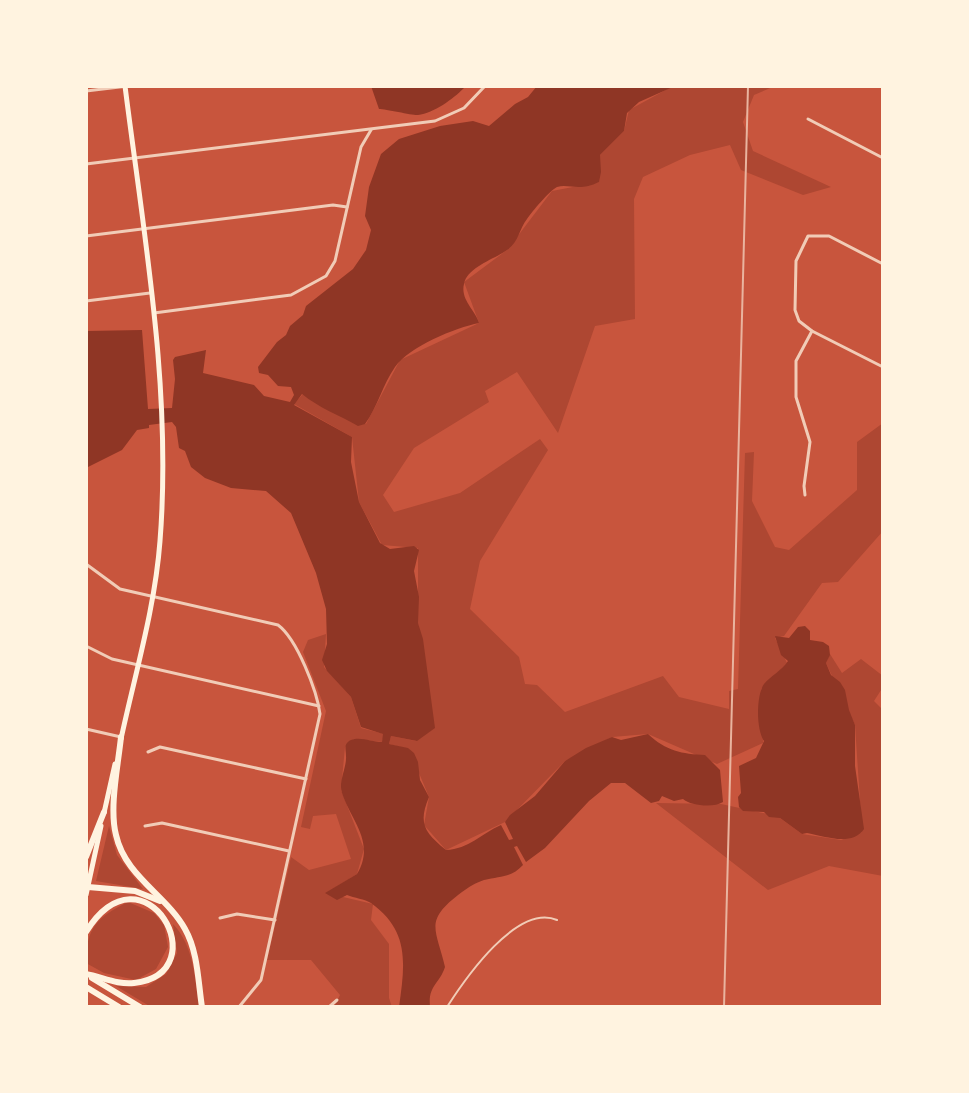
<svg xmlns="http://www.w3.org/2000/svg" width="969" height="1093" font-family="'Nunito Sans',sans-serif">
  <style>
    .green { fill: #ae4732 }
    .water { fill: #8f3625 }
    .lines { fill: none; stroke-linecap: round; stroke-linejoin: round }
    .service { stroke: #f1ccb7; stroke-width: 2 }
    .minor { stroke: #f1ccb7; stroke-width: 3 }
    .primary { stroke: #fff3e0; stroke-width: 5 }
    .motorway { stroke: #fff3e0; stroke-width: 6 }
    .rail { stroke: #e9b49f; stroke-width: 2 }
  </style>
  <rect width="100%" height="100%" fill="#c8553d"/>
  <g class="green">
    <polygon points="673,86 775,86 754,95 743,122 753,151 831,187 803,195 741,170 730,145 690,155 643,177 634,199 635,319 595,326 558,433 517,372 485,391 489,402 414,448 383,495 394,512 460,493 540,439 548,450 480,561 470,609 519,657 525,684 537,685 565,712 663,676 679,697 729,709 729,691 738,689 745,453 754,452 752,501 775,547 789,550 857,490 857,442 883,423 883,531 838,582 822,583 784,636 775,638 787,663 761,689 763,743 717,764 648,734 612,737 565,761 505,822 446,850 424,825 429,797 409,749 389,744 391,736 416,741 434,728 418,623 418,548 382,545 359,502 352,437 294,404 303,394 366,424 400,360 479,323 464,282 507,250 552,191 599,182 600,155 624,131 629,110"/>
    <polygon points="326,634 324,667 351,697 361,728 384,734 382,742 354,739 345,747 341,790 364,849 357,874 326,893 373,904 371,920 389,944 389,998 392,1007 334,1007 340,995 311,960 267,960 291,857 309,870 351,859 336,814 313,816 310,829 301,827 326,711 303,652 308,640"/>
    <polygon points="830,654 842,673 861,659 883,676 883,687 874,701 883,710 883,876 829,866 768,890 656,803 721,804 777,816 802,834 841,840 862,832 855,725 826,663"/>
    <polygon points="109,826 117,855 143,889 96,881"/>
    <path d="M128 902 154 913 164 925 168 947 156 969 136 980 104 973 86 963C86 928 97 917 128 902Z"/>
    <path d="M173 924C194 946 195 979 199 1007H151L116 986 146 987 166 974 177 953Z"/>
  </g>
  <g class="water">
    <path d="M371 86H463L464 88C453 99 434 113 418 115 415 116 386 109 379 109Z"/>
    <path d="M537 86H675L639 102 627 113 624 131 600 155 601 172 599 182C579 192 568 183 557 187 549 191 532 212 527 219 519 229 519 242 507 250 495 259 467 267 464 284 460 300 476 311 479 323 455 328 410 346 395 367 383 384 377 408 365 424L358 426C339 415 319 408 302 394L294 405 352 437 351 462 359 502 380 543 390 549 414 546 419 550 414 571 419 597 418 623 423 639 435 728 417 741 391 736 389 744 408 748 414 753 418 762 420 780 429 797C418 823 424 832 446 850 469 849 481 834 501 825L509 840 513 839 505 822 510 815 535 796 565 761 586 748 612 737 621 740 648 734C666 751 682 754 705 755L720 770 723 802C714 808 691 806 683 799L674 801 662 796 659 801 651 803 625 783H611L589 801 545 848 526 862 517 846 514 847 523 865C511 878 500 876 484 880 475 883 469 887 462 892 423 921 436 928 445 967 439 985 428 985 430 1007H399C405 964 410 931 371 903 365 899 354 898 347 895L337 900 325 893 357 874C376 842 351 821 342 793 338 782 347 767 346 756 346 749 343 744 351 740 360 736 372 742 382 742L383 734 361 727 351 697 327 671 322 660 327 644 326 609 316 573 291 513 266 491 231 488 205 478 191 467 185 451 179 448 176 427 172 422 149 425V428L137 430 122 450 86 468V331L142 330 148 409 172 408 175 379 173 360 175 357 206 350 203 373 254 385 264 396 290 402 294 395 291 387 278 386 268 375 259 373 258 367 277 342 286 335 290 326 303 315 306 306 353 269 366 250 371 230 365 216 369 187 381 154 399 139 440 126 473 121 489 126 515 104 528 97Z"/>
    <path d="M805 626 810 631V640L823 642 829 646 830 655 826 663 831 675 840 682 845 690 849 710 855 725V766L864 829C852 847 824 836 807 833L802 834 780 818 769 817 764 812 743 811 739 807 738 797 741 793 739 766 756 758 764 741C756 730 756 695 764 684 771 676 782 670 788 661L781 655 775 636 789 638 798 627Z"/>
  </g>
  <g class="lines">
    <path class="service" d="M447 1007C465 979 517 903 557 920"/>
    <g class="minor">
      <polyline points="86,91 128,86"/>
      <polyline points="808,119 883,158"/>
      <polyline points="86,164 435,121 464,108 485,86"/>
      <polyline points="86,236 333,205 347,207"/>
      <polyline points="883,264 829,236 808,236 796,261 795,310 799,321 812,331 883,367"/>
      <polyline points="86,301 150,293"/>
      <polyline points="154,313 291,295 326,276 335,261 361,147 371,130"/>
      <polyline points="805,495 804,486 810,442 796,397 796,361 812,331"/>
      <path d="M86 564 120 589 278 625C297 639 317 691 320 714L261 980 239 1007"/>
      <polyline points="86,646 112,659 319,706"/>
      <polyline points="86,729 121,737"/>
      <polyline points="148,752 160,747 306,779"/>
      <polyline points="145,826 162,823 289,851"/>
      <polyline points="220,918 237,914 275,920"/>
      <polyline points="329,1007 337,1000"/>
    </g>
    <g class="primary">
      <path d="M121 739C135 674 155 608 160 541 172 389 144 237 125 86"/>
      <polyline points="104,813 115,764"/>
      <polyline points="86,895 101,826"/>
    </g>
    <g class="motorway">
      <path d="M121 737C118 766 109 808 116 835 125 876 166 895 185 929 198 952 198 981 202 1007"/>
      <polyline points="86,857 104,812"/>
      <polyline points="88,887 135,891 160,901"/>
      <path d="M86 932C144 839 220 973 134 983 118 985 102 977 86 974"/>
      <polyline points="92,978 140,1007"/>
      <polyline points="86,987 119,1007"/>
    </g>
    <polyline class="rail" points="724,1007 748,86"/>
  </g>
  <rect width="969" height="1093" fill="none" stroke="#fff3e0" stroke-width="176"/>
</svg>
